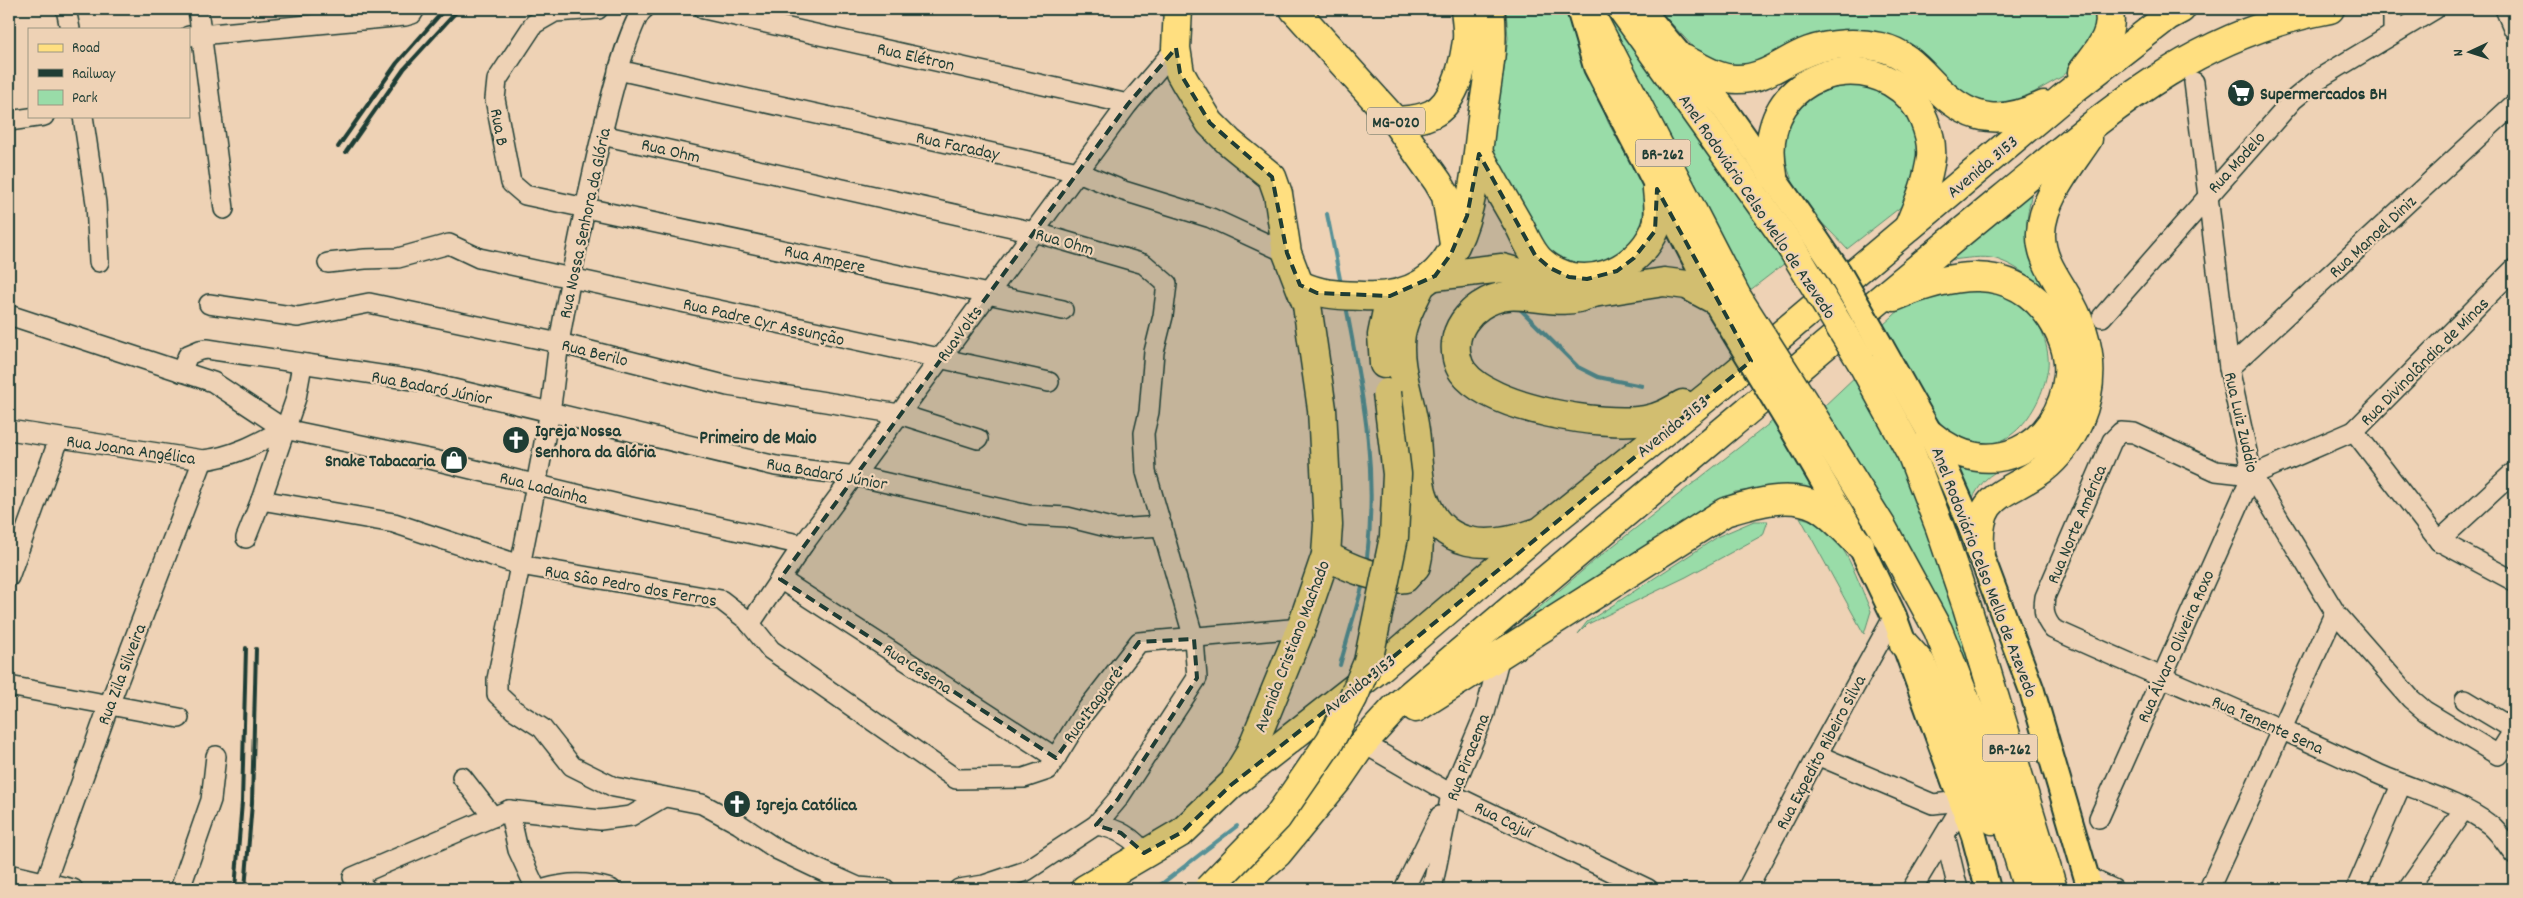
<svg xmlns="http://www.w3.org/2000/svg" width="2523" height="898" font-family="Dekko,sans-serif">
  <style>
    .built { fill: #eac5af }
    .green { fill: #99dca8; stroke: #5c8c6e }
    .lines { fill: none; stroke-linecap: round; stroke-linejoin: round }
    .stream { stroke: #569197; stroke-width: 4 }
    .minor-casing { stroke: #1f3d34; stroke-width: 22 }
    .major-casing { stroke: #1f3d34; stroke-width: 28 }
    .highway-casing { stroke: #1f3d34; stroke-width: 31 }
    .minor { stroke: #eed2b5; stroke-width: 19 }
    .major { stroke: #ffdf80; stroke-width: 24 }
    .highway { stroke: #ffdf80; stroke-width: 28 }
    .rail { stroke: #1f3d34; stroke-width: 4 }
    .major-bridge-casing { stroke: #1f3d34; stroke-width: 28; stroke-linecap: butt }
    .highway-bridge-casing { stroke: #1f3d34; stroke-width: 31; stroke-linecap: butt }
    .major-bridge { stroke: #ffdf80; stroke-width: 24 }
    .highway-bridge { stroke: #ffdf80; stroke-width: 28 }
    .marked { fill: #1f3d34; fill-opacity: 0.2; stroke: #1f3d34; stroke-width: 4; stroke-dasharray: 10 6; stroke-linejoin: round }
    .labels { text-anchor: middle; stroke-width: 4.5; stroke-linejoin: round; paint-order: stroke }
    .shield { fill: #eed2b5; stroke: #5d6a5b; stroke-width: 1 }
    .shield-label { font-size: 16px; font-weight: bold; fill: #1f3d34 }
    .street-label { font-size: 18px; fill: #1f3d34; stroke: #eed2b5 }
    .poi-label { font-size: 18px; font-weight: bold; fill: #1f3d34; stroke: #eed2b5; text-anchor: start }
    .neighbourhood-label { font-size: 19px; font-weight: bold; fill: #1f3d34; stroke: #eed2b5 }
  </style>
  <rect width="100%" height="100%" fill="#eed2b5"/>
  <filter id="ink" filterUnits="userSpaceOnUse"><feTurbulence type="fractalNoise" baseFrequency=".02" numOctaves="2"/><feDisplacementMap in="SourceGraphic" scale="10" xChannelSelector="R" yChannelSelector="G"/><feConvolveMatrix kernelMatrix="1 2 1 2 8 2 1 2 1" color-interpolation-filters="sRGB"/></filter>
  <g filter="url(#ink)">
    <polygon class="built" points="262,9 322,9 263,18"/>
    <g class="green">
      <polygon points="1506,9 1565,9 1608,122 1641,183 1648,213 1640,238 1617,259 1592,266 1568,262 1541,248 1485,150 1488,112 1502,83 1508,38"/>
      <polygon points="1602,9 1612,9 1789,260 1749,291"/>
      <polygon points="1658,9 2093,9 2099,17 2094,41 2063,76 2019,101 1987,109 1959,93 1937,67 1911,45 1877,35 1752,66 1729,68 1708,63"/>
      <path d="M1865 85C1873 87 1882 88 1888 91 1926 108 1918 162 1916 195L1847 249C1832 232 1811 214 1799 194 1775 153 1780 110 1828 90 1839 86 1854 86 1865 85Z"/>
      <path d="M2033 185C2029 208 2023 229 2029 252 2035 275 2055 289 2065 310 2081 342 2084 388 2065 420 2055 438 2036 453 2018 462 2010 466 2001 469 1994 473 1982 480 1976 492 1970 503L1953 459C1969 462 1989 467 2005 462 2027 456 2043 442 2055 423 2062 412 2070 399 2072 385 2082 333 2046 275 1996 259 1983 255 1964 259 1950 260Z"/>
      <path d="M1976 274C1988 282 2022 300 2030 310 2040 324 2050 348 2048 367 2043 407 2008 462 1961 440 1932 428 1898 353 1883 325L1923 289Z"/>
      <polygon points="1858,374 1924,510 1989,724 1822,408"/>
      <polygon points="1774,420 1831,503 1775,487 1735,492 1506,636 1595,560"/>
      <path d="M1800 517C1844 527 1854 574 1871 611L1864 634Z"/>
      <polygon points="1754,521 1768,521 1763,535 1686,577 1588,624 1578,634 1587,622 1719,536"/>
    </g>
    <g class="lines">
      <g class="stream">
        <polyline points="1327,214 1341,284"/>
        <path d="M1346 306C1363 396 1378 466 1367 558"/>
        <polyline points="1518,307 1578,367 1598,377 1642,386"/>
        <polyline points="1340,665 1363,584"/>
        <polyline points="1155,889 1237,826"/>
      </g>
      <g class="minor-casing">
        <g id="minor">
          <polyline points="66,9 70,29"/>
          <polyline points="198,9 224,209"/>
          <polyline points="598,9 555,12 534,24 497,80 495,99 511,183 525,195 1063,310"/>
          <path d="M644 9C618 27 566 298 559 344 555 368 554 392 549 416 533 504 515 591 497 679V694L514 710 542 728 572 766 614 787 702 804 739 824 778 850 818 869 858 887 885 889"/>
          <polyline points="704,9 1128,104"/>
          <polyline points="2390,9 2393,17 2393,32"/>
          <polyline points="2505,9 2514,30"/>
          <polyline points="189,36 405,16 412,14 415,9"/>
          <polyline points="618,70 1078,172 1124,191 1211,218 1287,253"/>
          <polyline points="2194,82 2229,368 2252,475 2335,612 2411,699 2425,711 2498,755 2510,736 2510,727 2465,700"/>
          <polyline points="83,116 96,203 99,262"/>
          <polyline points="9,121 44,116"/>
          <polyline points="602,135 1034,232 1144,264 1167,284 1163,316 1154,352 1149,412 1144,433 1146,472 1194,639 1197,678 1118,799 1096,825 1026,871 984,885 959,889"/>
          <polyline points="328,263 365,259 398,258 449,244 479,258 1049,382"/>
          <polyline points="209,304 298,317 369,303 559,343 728,386 899,414 978,439"/>
          <polyline points="9,315 213,382 284,429 434,460 626,506 803,545"/>
          <polyline points="2102,317 2293,100 2320,78 2435,9"/>
          <polyline points="2229,368 2514,104"/>
          <polyline points="181,372 188,355 200,350 207,349 420,381 776,466 856,476 1028,515 1067,517 1115,529 1162,526"/>
          <path d="M9 430 203 460C233 457 258 443 284 429"/>
          <polyline points="2354,431 2514,269"/>
          <polyline points="261,500 296,398 302,365"/>
          <polyline points="246,538 261,500 394,523 520,565 721,600 747,620 771,650 956,779 1024,778 1048,770 1081,717 1139,642 1301,628"/>
          <polyline points="2439,541 2514,472"/>
          <polyline points="9,577 59,439"/>
          <polyline points="780,579 1056,758"/>
          <path d="M2514 581 2439 541 2354 431 2252 475 2216 471 2134 433 2121 432 2112 441 2045 597C2043 611 2044 618 2053 629 2161 678 2270 722 2376 773 2413 790 2457 800 2490 825 2499 832 2507 845 2514 854"/>
          <polyline points="750,624 803,545 1128,104 1176,48"/>
          <polyline points="9,686 179,718"/>
          <polyline points="1363,743 1451,794 1648,889"/>
          <polyline points="1817,755 1933,804 1960,801"/>
          <polyline points="462,777 493,817"/>
          <polyline points="509,810 518,850 536,889"/>
          <polyline points="2099,818 2252,475"/>
          <path d="M1096 825C1115 828 1133 837 1144 853"/>
          <polyline points="1945,835 1958,889"/>
          <polyline points="9,874 73,889"/>
          <polyline points="2087,877 2113,889"/>
          <polyline points="43,889 109,705 203,460"/>
          <polyline points="180,889 211,800 216,756"/>
          <polyline points="366,889 353,877 509,810 600,820 631,816 664,797"/>
          <path d="M544 889C568 882 587 882 611 889"/>
          <polyline points="1404,889 1440,816"/>
          <polyline points="1432,889 1451,794 1485,713 1500,656"/>
          <polyline points="1747,889 1817,755 1894,616"/>
          <polyline points="1912,889 1962,806"/>
          <polyline points="2209,889 2335,612"/>
          <polyline points="2356,889 2401,785"/>
          <polyline points="2408,889 2464,809"/>
        </g>
      </g>
      <g class="major-casing">
        <g id="major">
          <polyline points="1579,9 1596,67 1719,307"/>
          <polyline points="1641,9 1721,104 1813,234"/>
          <polyline points="1881,346 1931,435 1965,512 2032,691 2090,889"/>
          <polyline points="1790,425 1860,545 1894,616 1974,836 1988,889"/>
        </g>
      </g>
      <g class="highway-casing">
        <g id="highway">
          <polyline points="1178,9 1176,48 1180,73 1185,82 1210,123 1229,142 1272,177 1278,194 1287,253 1307,305 1322,409 1328,525 1326,555 1301,628 1249,755 1237,775"/>
          <path d="M1294 9 1395 121C1408 120 1420 120 1432 114 1453 104 1463 68 1466 47 1469 35 1466 21 1465 9"/>
          <polyline points="1588,9 1737,297"/>
          <polyline points="1622,9 1791,247"/>
          <path d="M1684 59C1700 67 1717 79 1736 79 1765 80 1784 60 1809 51 1831 43 1858 42 1880 47 1908 53 1921 73 1940 91 1974 124 2004 123 2044 105"/>
          <path d="M2082 72C2096 53 2116 34 2108 9"/>
          <polyline points="1395,121 1438,182 1446,196 1454,244"/>
          <path d="M1479 154C1492 179 1506 203 1520 227 1526 239 1532 254 1542 262 1580 295 1636 273 1655 230 1661 217 1658 202 1657 189"/>
          <path d="M1773 175C1770 159 1769 145 1773 130 1791 57 1896 51 1924 120 1929 132 1932 145 1931 157 1928 182 1918 204 1909 226"/>
          <polyline points="1435,276 1502,268 1593,293 1664,282 1687,285 1715,300"/>
          <path d="M1300 285C1321 295 1339 295 1362 296 1468 303 1473 195 1482 118 1487 81 1495 47 1490 9"/>
          <path d="M1421 285C1414 300 1404 317 1401 334 1396 367 1411 399 1415 431 1418 452 1417 476 1423 495 1440 550 1489 550 1535 533"/>
          <path d="M1593 293C1550 313 1518 280 1480 306 1468 314 1457 328 1456 343 1455 352 1457 364 1463 372 1490 409 1602 427 1645 420 1659 418 1671 411 1683 404"/>
          <path d="M1894 297C1949 274 2012 260 2051 318 2062 335 2070 355 2068 375 2061 449 1988 484 1931 435"/>
          <polyline points="1862,363 1911,453 1940,528 1967,607 2053,889"/>
          <polyline points="1384,364 1382,335 1390,296"/>
          <polyline points="1809,410 1882,527 1938,630 1986,751 2028,889"/>
          <path d="M1980 551C1976 491 2005 497 2043 469 2058 457 2071 439 2079 421 2098 376 2089 332 2064 292 2053 274 2040 255 2041 233 2042 199 2070 166 2088 139"/>
          <path d="M1326 555C1348 568 1380 581 1405 578L1416 566 1418 556 1422 495"/>
          <polyline points="1904,644 1921,663 1993,820"/>
          <path d="M1416 708 1725 512C1752 504 1788 492 1816 506 1833 515 1846 532 1860 545"/>
          <polyline points="1085,889 1182,832 1231,785 1381,667 1542,530 1712,393 2065,96 2168,16 2181,9"/>
          <path d="M1236 889 1278 853 1337 781 1363 743 1395 708C1530 592 1666 479 1802 365 1868 309 1935 254 2002 199 2106 114 2192 34 2330 9"/>
        </g>
      </g>
      <use href="#minor" class="minor"/>
      <use href="#major" class="major"/>
      <use href="#highway" class="highway"/>
      <g class="rail">
        <polyline points="338,147 397,63 445,9"/>
        <polyline points="346,152 404,69 459,9"/>
        <polyline points="235,889 242,802 246,648"/>
        <polyline points="245,889 252,803 256,649"/>
      </g>
      <g class="major-bridge-casing">
        <g id="major-bridge">
          <polyline points="1813,234 1838,271 1881,346"/>
          <polyline points="1719,308 1790,425"/>
        </g>
      </g>
      <g class="highway-bridge-casing">
        <g id="highway-bridge">
          <polyline points="1791,247 1862,363"/>
          <polyline points="1737,297 1809,410"/>
          <polyline points="1208,889 1277,818 1330,741 1353,698 1368,662 1394,537 1397,474 1387,393"/>
        </g>
      </g>
      <use href="#major-bridge" class="major-bridge"/>
      <use href="#highway-bridge" class="highway-bridge"/>
    </g>
  </g>
  <path class="marked" d="M1176 48 1180 73 1210 123 1272 177 1287 253 1300 285 1317 293 1390 296 1435 276 1451 254 1467 216 1479 154 1535 255 1550 268 1569 277 1587 279 1617 271 1634 258 1655 231 1657 189 1751 361 1381 667 1231 785 1182 832 1144 853 1121 833 1096 825 1118 799 1197 678 1194 639 1139 642 1056 758 780 579 1128 104Z"/>
  <defs>
    <g id="supermarket-disc" transform="scale(1.4375)"><circle r="9.5" fill="#1f3d34" stroke="#eed2b5"/><path d="M-6-5.5h2.5l.6 2H6L4.5 2H-2.5L-4.4-4H-6ZM-1.5 3.2a1.3 1.3 0 1 0 .1 0ZM3 3.2a1.3 1.3 0 1 0 .1 0Z" fill="#fff"/></g>
    <g id="church-disc" transform="scale(1.4375)"><circle r="9.5" fill="#1f3d34" stroke="#eed2b5"/><path d="M-1.2-6h2.4v3.5h3.3v2.4h-3.3V6h-2.4V-.1h-3.3v-2.4h3.3Z" fill="#fff"/></g>
    <g id="shop-disc" transform="scale(1.4375)"><circle r="9.5" fill="#1f3d34" stroke="#eed2b5"/><path d="M-5-2.5h2.3a2.7 3.5 0 0 1 5.4 0H5L5.5 6h-11ZM-1.5-2.5h3a1.5 2.3 0 0 0-3 0Z" fill="#fff"/></g>
  </defs>
  <g fill-rule="evenodd">
    <use href="#supermarket-disc" x="2241" y="93"/>
    <use href="#church-disc" x="516" y="440"/>
    <use href="#shop-disc" x="454" y="460"/>
    <use href="#church-disc" x="737" y="804"/>
  </g>
  <g class="labels">
    <g class="shield">
      <rect x="1367" y="107.5" width="58" height="27" rx="4"/>
      <rect x="1635.5" y="139.5" width="55" height="27" rx="4"/>
      <rect x="1982.5" y="734.5" width="55" height="27" rx="4"/>
    </g>
    <g class="shield-label">
      <text x="1396" y="127">MG-020</text>
      <text x="1663" y="159">BR-262</text>
      <text x="2010" y="754">BR-262</text>
    </g>
    <g class="street-label">
      <text transform="translate(916 56) rotate(13)" y="6">Rua Elétron</text>
      <text transform="translate(500 127) rotate(80)" y="6">Rua B</text>
      <text transform="translate(958 145) rotate(12)" y="6">Rua Faraday</text>
      <text transform="translate(671 150) rotate(13)" y="6">Rua Ohm</text>
      <text transform="translate(2236 162) rotate(-48)" y="6">Rua Modelo</text>
      <text transform="translate(1982 166) rotate(-40)" y="6">Avenida 3153</text>
      <text transform="translate(1758 206) rotate(56)" y="6">Anel Rodoviário Celso Mello de Azevedo</text>
      <text transform="translate(584 223) rotate(-78)" y="6">Rua Nossa Senhora da Glória</text>
      <text transform="translate(2372 236) rotate(-43)" y="6">Rua Manoel Diniz</text>
      <text transform="translate(1065 241) rotate(16)" y="6">Rua Ohm</text>
      <text transform="translate(825 258) rotate(12)" y="6">Rua Ampere</text>
      <text transform="translate(764 321) rotate(13)" y="6">Rua Padre Cyr Assunção</text>
      <text transform="translate(959 333) rotate(-54)" y="6">Rua Volts</text>
      <text transform="translate(595 352) rotate(14)" y="6">Rua Berilo</text>
      <text transform="translate(2424 361) rotate(-45)" y="6">Rua Divinolândia de Minas</text>
      <text transform="translate(432 387) rotate(11)" y="6">Rua Badaró Júnior</text>
      <text transform="translate(2242 422) rotate(77)" y="6">Rua Luiz Zuddio</text>
      <text transform="translate(1672 426) rotate(-39)" y="6">Avenida 3153</text>
      <text transform="translate(131 449) rotate(8)" y="6">Rua Joana Angélica</text>
      <text transform="translate(827 473) rotate(10)" y="6">Rua Badaró Júnior</text>
      <text transform="translate(544 487) rotate(14)" y="6">Rua Ladainha</text>
      <text transform="translate(2076 524) rotate(-67)" y="6">Rua Norte América</text>
      <text transform="translate(1985 572) rotate(69)" y="6">Anel Rodoviário Celso Mello de Azevedo</text>
      <text transform="translate(631 585) rotate(10)" y="6">Rua São Pedro dos Ferros</text>
      <text transform="translate(1291 646) rotate(-69)" y="6">Avenida Cristiano Machado</text>
      <text transform="translate(2175 646) rotate(-66)" y="6">Rua Álvaro Oliveira Roxo</text>
      <text transform="translate(918 668) rotate(33)" y="6">Rua Cesena</text>
      <text transform="translate(121 674) rotate(-69)" y="6">Rua Zila Silveira</text>
      <text transform="translate(1359 684) rotate(-38)" y="6">Avenida 3153</text>
      <text transform="translate(1092 705) rotate(-54)" y="6">Rua Itaguaré</text>
      <text transform="translate(2268 724) rotate(24)" y="6">Rua Tenente Sena</text>
      <text transform="translate(1820 752) rotate(-62)" y="6">Rua Expedito Ribeiro Silva</text>
      <text transform="translate(1467 757) rotate(-69)" y="6">Rua Piracema</text>
      <text transform="translate(1504 819) rotate(26)" y="6">Rua Cajuí</text>
    </g>
    <g class="poi-label">
      <text x="2260" y="99">Supermercados BH</text>
      <text x="535" y="436">Igreja Nossa<tspan x="535" dy="21">Senhora da Glória</tspan></text>
      <text x="435" y="466" text-anchor="end">Snake Tabacaria</text>
      <text x="756" y="810">Igreja Católica</text>
    </g>
    <g class="neighbourhood-label">
      <text x="758" y="443">Primeiro de Maio</text>
    </g>
  </g>
  <rect width="2523" height="898" fill="none" stroke="#eed2b5" stroke-width="30"/>
  <rect x="15" y="15" width="2493" height="868" fill="none" stroke="#1f3d34" stroke-width="2" filter="url(#ink)"/>
  <rect x="28" y="28" width="162" height="90" fill="#eed2b5" stroke="#9b9681"/>
  <rect x="38" y="44" width="25" height="8" fill="#ffdf80" stroke="#9b9681"/>
  <text x="72" y="52" font-size="15" fill="#1f3d34">Road</text>
  <rect x="38" y="69" width="25" height="8" fill="#1f3d34" stroke="#9b9681"/>
  <text x="72" y="78" font-size="15" fill="#1f3d34">Railway</text>
  <rect x="38" y="90" width="25" height="15" fill="#99dca8" stroke="#9b9681"/>
  <text x="72" y="102" font-size="15" fill="#1f3d34">Park</text>
  <g transform="translate(2470 52) rotate(266)" stroke="#eed2b5" stroke-width="4" paint-order="stroke">
  <path d="M0-4L9 19L0 12L-9 19Z" fill="#1f3d34"/>
  <text y="-8" font-size="14" font-weight="bold" text-anchor="middle" fill="#1f3d34">N</text>
  </g>
</svg>
